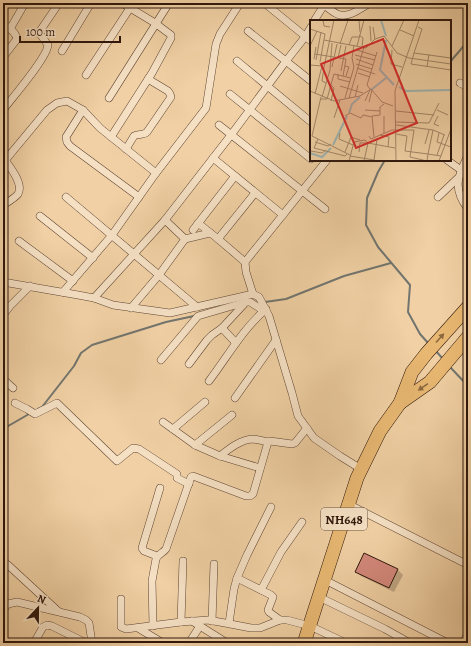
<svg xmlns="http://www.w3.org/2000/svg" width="471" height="646" font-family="Alegreya,serif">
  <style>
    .shadow { fill: #0003 }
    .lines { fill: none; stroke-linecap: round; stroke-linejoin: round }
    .stream { stroke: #72756f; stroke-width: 2 }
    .building { fill: #d2877a; stroke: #2f170c }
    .street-casing { stroke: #5f4532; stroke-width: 8 }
    .highway-casing { stroke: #2f170c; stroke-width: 14 }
    .street { stroke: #f5e0c4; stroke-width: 7 }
    .highway { stroke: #e8b872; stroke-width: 13 }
    .oneway { fill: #8c683f }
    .labels { text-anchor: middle; stroke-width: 3; stroke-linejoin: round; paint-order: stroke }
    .shield { fill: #f5e0c4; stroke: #6a5343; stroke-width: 1 }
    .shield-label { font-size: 13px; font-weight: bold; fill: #2f170c }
    .inset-river { fill: none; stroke: #9eb4b1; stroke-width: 2 }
    .inset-road { fill: none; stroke: #a38667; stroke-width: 1 }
    .view { fill: #d62828; fill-opacity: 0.15; stroke: #d62828; stroke-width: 2 }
    .inset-edge { fill: none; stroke: #2f170c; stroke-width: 2 }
  </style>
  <rect width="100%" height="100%" fill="#f0d0a4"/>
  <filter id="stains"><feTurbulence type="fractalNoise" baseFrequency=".005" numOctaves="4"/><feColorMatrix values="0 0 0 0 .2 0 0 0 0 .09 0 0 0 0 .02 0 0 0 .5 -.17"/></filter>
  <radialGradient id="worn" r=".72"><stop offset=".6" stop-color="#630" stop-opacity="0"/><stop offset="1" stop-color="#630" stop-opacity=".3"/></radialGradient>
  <polygon class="shadow" points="364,554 398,570 403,575 394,592 361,576 356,571"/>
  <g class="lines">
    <g class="stream">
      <polyline points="450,62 468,41"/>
      <polyline points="385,160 378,172 367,198 366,225 378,247 410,285 408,312 420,334 429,344"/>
      <polyline points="265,302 286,299 344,276 391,263"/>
      <polyline points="435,350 443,359"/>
      <polyline points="450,367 468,386"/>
      <polyline points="38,409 42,407 74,366 81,353 92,345 166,322 194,316"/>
      <polyline points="3,429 29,414"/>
    </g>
  </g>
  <polygon class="building" points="364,553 398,569 389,588 355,572"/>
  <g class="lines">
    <g class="street-casing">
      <g id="street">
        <path d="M321 3C326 6 331 11 337 14 348 19 361 8 370 3"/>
        <polyline points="268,6 311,41"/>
        <polyline points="314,21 324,5"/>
        <path d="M3 24C9 28 16 32 17 39L3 57"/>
        <polyline points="10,29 25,3"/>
        <polyline points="248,31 311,81"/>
        <polyline points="62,51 91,3"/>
        <polyline points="237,61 311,122"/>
        <polyline points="86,75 130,8"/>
        <polyline points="460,83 468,87"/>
        <polyline points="230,94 311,159"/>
        <polyline points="109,98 169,3"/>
        <path d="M3 110C12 98 47 58 48 45L40 34V31L59 3"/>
        <polyline points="83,110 66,137 67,142 70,146 139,197"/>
        <polyline points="219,125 325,209"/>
        <polyline points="111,137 152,73 171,38 171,35 155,23 122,3"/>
        <path d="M126 149 134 136C138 133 143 136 147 132L171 97 170 94 168 91 148 79"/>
        <path d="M468 155C458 176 452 188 468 209"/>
        <polyline points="213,158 283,215"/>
        <polyline points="447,160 461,170"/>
        <polyline points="3,163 47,110 57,103 67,101 83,110 100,128 156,173"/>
        <polyline points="66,197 197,307"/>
        <polyline points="438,197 458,178"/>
        <path d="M3 205C8 202 15 198 18 194 24 184 10 167 5 160"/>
        <polyline points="40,216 93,258"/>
        <polyline points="165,220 185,239 210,233"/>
        <polyline points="198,223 218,239 245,262"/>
        <polyline points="193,230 235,176"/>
        <polyline points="218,239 255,193"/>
        <polyline points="19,241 73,281"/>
        <polyline points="3,282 78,295 94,298 113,305 170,313 253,294 259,297 269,316 292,393 298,416 314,438 340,456 361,469"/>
        <polyline points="63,292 112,235 156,173 206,108 216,44 220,34 240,3"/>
        <polyline points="253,294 246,272 245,262 327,160"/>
        <polyline points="94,298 165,220 231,135 286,61 305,37 311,27"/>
        <polyline points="131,308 159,275 185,239"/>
        <polyline points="3,315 10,306 30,286"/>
        <polyline points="222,328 236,343"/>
        <polyline points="161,360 198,316 246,302 250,302 264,311"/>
        <polyline points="189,364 207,340 212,335 222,328 246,302"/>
        <polyline points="3,379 13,388"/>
        <path d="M209 381C228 356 242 330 266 309"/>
        <polyline points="235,398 276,340"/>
        <polyline points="15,403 27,409 35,414 57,403 117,461 133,448 139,449 177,474 177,478 189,484"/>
        <polyline points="163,422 195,445 220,456 260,468"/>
        <polyline points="173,429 205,402"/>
        <polyline points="195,445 232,415"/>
        <path d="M220 456C229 449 240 440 252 439 257 439 263 441 268 442"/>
        <polyline points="348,504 468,565"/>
        <polyline points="157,556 144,551 142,548 160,488"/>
        <polyline points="3,562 8,565 58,611"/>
        <polyline points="237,578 271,595 273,597 268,610 269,612 280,620"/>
        <polyline points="325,580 448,643"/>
        <polyline points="261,590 281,552 302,522"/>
        <polyline points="319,597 385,629 410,643"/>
        <polyline points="121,599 121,627 126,629 181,622 208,620 225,623 251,628 260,628 280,620 287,620 310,626 346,643"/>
        <polyline points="3,610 8,604 17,602 80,617 86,620 89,623 92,643"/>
        <polyline points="192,621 227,643"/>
        <polyline points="212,621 214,564"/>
        <polyline points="181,622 183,561"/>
        <polyline points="229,623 234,589 237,578 247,555 271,507"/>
        <path d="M153 626 152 581 156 559C158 554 163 553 166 549L191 477 193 476 246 496H250L253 494 268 442 270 441 292 444 295 443 307 428"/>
        <polyline points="138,628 163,643"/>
        <polyline points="34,643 43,627 47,625 52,626 86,643"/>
        <polyline points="189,643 200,626"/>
        <polyline points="463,643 468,633"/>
      </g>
    </g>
    <g class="highway-casing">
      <g id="highway">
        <polyline points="400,403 430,382 468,337"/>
        <polyline points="304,643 357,478 380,431 400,403 412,372 426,354 468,307"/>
      </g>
    </g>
    <use href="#street" class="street"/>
    <use href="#highway" class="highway"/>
  </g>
  <defs><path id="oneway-solid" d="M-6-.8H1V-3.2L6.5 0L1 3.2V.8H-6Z"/></defs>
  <g class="oneway">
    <use href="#oneway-solid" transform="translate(440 338) rotate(-48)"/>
    <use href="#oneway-solid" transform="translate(423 387) rotate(145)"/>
  </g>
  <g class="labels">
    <rect class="shield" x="321" y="508" width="46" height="22" rx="3"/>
    <g class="shield-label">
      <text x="344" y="524">NH648</text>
    </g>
  </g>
  <g transform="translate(310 20)">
    <rect width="141" height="141" fill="#f0d0a4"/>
    <path class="inset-river" d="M71 0 76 16M76 20 70 50 84 65M89 67 96 71 141 70M61 70 76 58M39 93 42 84 50 77M23 125 37 96M0 133 12 137 21 128"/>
    <path class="inset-road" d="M13 0 14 6 20 7M49 0 50 12M60 6 61 21M63 7 65 19M0 9 15 14 10 42M90 10 104 16M49 15 53 18 52 27M14 20 56 28 65 19 74 16 87 33 99 38 141 44M30 24 38 0M39 25 42 17H49M0 26 7 11M47 26 54 0M82 26 94 0M47 30 66 36M82 30 81 44 92 47M104 33 112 9 108 7M5 34 36 39 33 56M45 35 65 40M28 38 31 25M141 38 104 33 101 44 141 50M4 39 6 27M46 39 63 45M6 40 11 12M46 44 62 49M0 45 12 46 5 74M35 46 39 47 36 56M14 47 24 0M14 47 12 61 16 63M22 47 27 24M117 47 119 34M47 48 65 54M31 51 36 26M48 53 60 57M28 54V59L40 62M20 64 24 68 21 81M30 66 53 73M60 69 57 65 67 32M0 71 24 81 50 76 61 69 72 82 83 86M11 77 2 116 40 135M12 77 20 50 22 23M45 77 48 65M35 78 44 47 42 38 44 25M39 78 54 27M10 79H17L24 54 41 58M55 81 60 70M59 82 62 70M55 90 70 91M127 90 138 95M86 91 124 95M35 96 40 93 51 98 53 95 62 97M74 96V113M128 96 124 104 129 106M24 98 30 80M85 102 119 103 129 83M86 105 123 110 118 134 95 131 97 116 86 114M123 110 135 115M30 113 29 119 43 125M129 113 127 122 141 127M70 115 79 117 78 127M59 116 61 119 82 110H104L100 137 117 141M64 117 62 96 70 95V87L74 84M8 119 4 128 35 136 37 134M5 122 18 126 21 124M115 124 119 110M1 131 12 133 16 130M35 132 41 117 50 120M49 132 50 123H57M127 135 134 115M40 136 64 140M64 140 67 119M39 141 44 122 55 120 58 123M54 141 58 123 85 128M86 141 85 71 109 0M117 141 118 134 131 136M129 141 141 109"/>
    <path class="view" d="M73 19 107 103 46 128 11 44Z"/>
    <rect width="141" height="141" class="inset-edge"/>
  </g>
  <rect width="471" height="646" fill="none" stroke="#f0d0a4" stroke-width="16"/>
  <rect x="4" y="4" width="463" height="638" fill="none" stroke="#2f170c" stroke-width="2"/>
  <rect x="8" y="8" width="455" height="630" fill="none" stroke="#2f170c"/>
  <g transform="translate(38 608) rotate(22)" stroke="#f5e0c4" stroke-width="3" paint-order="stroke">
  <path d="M0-3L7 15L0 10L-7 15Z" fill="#2f170c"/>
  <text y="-6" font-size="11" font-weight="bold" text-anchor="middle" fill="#2f170c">N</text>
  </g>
  <path d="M20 36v6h100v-6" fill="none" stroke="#2f170c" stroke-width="2"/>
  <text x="26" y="36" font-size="12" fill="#2f170c" stroke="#f5e0c4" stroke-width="3" paint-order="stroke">100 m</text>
  <rect width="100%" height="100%" filter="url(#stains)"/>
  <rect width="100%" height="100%" fill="url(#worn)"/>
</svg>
